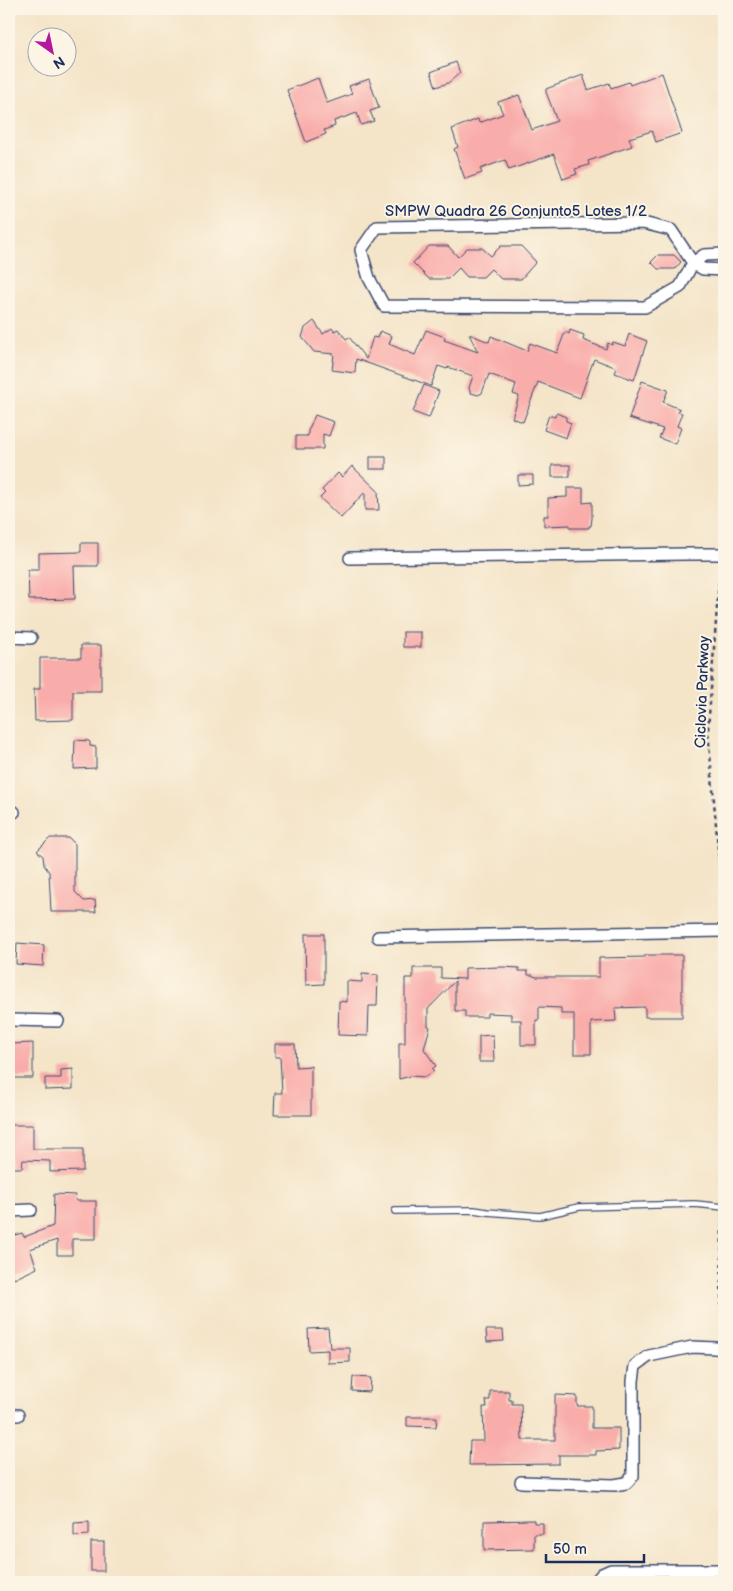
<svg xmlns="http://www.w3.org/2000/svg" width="733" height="1591" font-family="'Balsamiq Sans',sans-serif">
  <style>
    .building { fill: #f9adab }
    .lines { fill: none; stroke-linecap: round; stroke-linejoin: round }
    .service-casing { stroke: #3c4a6e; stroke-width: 8 }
    .minor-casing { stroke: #3c4a6e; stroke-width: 14 }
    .path { stroke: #3c4a6e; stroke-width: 2.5; stroke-dasharray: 4 4; stroke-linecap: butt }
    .service { stroke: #fff; stroke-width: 5.5 }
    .minor { stroke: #fff; stroke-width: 11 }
    .labels { text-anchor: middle; stroke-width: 4; stroke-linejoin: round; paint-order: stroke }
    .street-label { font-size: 15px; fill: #1b2f5e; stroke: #fcf5e5 }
  </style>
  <rect width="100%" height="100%" fill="#fcf5e5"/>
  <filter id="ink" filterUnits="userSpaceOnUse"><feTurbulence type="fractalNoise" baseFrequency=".02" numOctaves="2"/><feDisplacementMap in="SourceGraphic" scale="10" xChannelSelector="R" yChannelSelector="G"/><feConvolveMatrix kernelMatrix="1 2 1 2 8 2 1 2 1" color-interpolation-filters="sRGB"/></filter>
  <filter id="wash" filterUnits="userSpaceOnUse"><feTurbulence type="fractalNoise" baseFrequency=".0096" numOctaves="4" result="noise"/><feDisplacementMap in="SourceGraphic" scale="20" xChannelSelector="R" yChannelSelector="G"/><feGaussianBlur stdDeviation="1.12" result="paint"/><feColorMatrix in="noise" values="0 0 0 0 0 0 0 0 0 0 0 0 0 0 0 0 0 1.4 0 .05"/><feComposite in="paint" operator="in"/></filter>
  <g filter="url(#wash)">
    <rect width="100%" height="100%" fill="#f4e4c8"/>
    <g id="blocks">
      <g class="building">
        <polygon points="456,62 460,73 448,83 436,87 431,72"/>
        <polygon points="662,73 682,133 656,142 652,131 629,138 632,146 588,161 589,165 575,169 577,174 563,179 554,154 509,170 505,160 480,169 482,173 465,179 454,149 458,147 452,129 478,119 479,123 503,114 498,102 519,95 532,130 557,121 546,92 546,89 583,75 588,90 609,83 611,88 629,82 630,85"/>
        <polygon points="318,78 327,103 352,94 349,86 369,79 379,108 370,111 374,121 361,125 357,113 334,121 335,126 324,130 326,134 306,142 287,90"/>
        <polygon points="429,246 448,246 458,257 467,248 482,248 491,256 501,246 521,246 536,262 521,279 501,279 491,269 483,277 467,277 459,268 448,279 429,279 413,263"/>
        <polygon points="658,255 674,255 681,262 675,269 658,269 651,262"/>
        <polygon points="314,321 323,334 332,328 334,331 338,329 346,339 349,337 366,359 373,337 377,338 380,331 392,336 389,344 415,355 426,330 445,337 444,340 478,352 469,334 489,342 491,336 527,351 530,343 557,353 565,332 569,334 570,330 584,335 583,340 606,349 608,343 612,345 613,342 625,346 629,334 647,341 634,380 615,373 617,368 594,359 580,398 538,382 523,422 512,418 519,396 513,394 516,384 489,374 482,393 478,395 471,393 469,388 473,376 448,367 447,369 438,366 431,386 356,359 355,373 332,370 334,354 314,352 302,337 305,328"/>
        <polygon points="642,381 668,390 663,402 680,409 678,412 682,413 677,426 681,428 675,444 659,438 663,429 629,418"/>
        <polygon points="424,385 439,391 429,418 413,412"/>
        <polygon points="556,413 566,417 566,421 571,423 566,438 544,430 549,415 555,417"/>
        <polygon points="315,415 334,422 329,436 323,434 323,449 296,449 296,436 308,436 308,431"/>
        <rect x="370" y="457" width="16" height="12"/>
        <rect x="552" y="465" width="18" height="12"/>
        <polygon points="352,466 378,491 379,510 365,510 365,492 341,518 320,498 325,493 322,490 338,473 342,477"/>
        <polygon points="518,475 533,475 533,484 518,485"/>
        <polygon points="567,488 583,488 583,503 592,502 592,518 591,526 589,526 589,528 570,528 570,525 544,526 544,516 548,516 548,498 567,497"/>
        <polygon points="81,543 98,543 98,566 74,566 75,599 29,600 28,570 39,570 39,553 81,552"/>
        <rect x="403" y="632" width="18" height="15"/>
        <polygon points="81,645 101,645 101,691 73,691 73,720 35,721 34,689 40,689 40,658 81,658"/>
        <polygon points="75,740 89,741 90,742 90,746 96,747 96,768 74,769"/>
        <polygon points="50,838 69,838 75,844 75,892 84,901 95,900 96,912 51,912 49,872 44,865 43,856 37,851"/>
        <polygon points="305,934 324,934 324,984 306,985"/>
        <polygon points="17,943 44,945 43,966 16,964"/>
        <polygon points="645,955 682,955 682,1017 645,1017 645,1007 615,1008 616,1021 591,1022 591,1054 574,1054 574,1014 561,1014 561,1008 539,1007 539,1020 536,1020 536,1045 521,1045 521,1020 511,1020 511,1014 487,1013 487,1017 465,1017 465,1011 455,1011 455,981 428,1009 428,1026 430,1027 424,1049 436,1066 432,1069 434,1071 425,1077 411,1076 399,1079 399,1043 405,1043 405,978 413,978 413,968 441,968 441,978 465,979 465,968 503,967 519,968 519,971 528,971 528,975 533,975 533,976 537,977 599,977 599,958 645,957"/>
        <polygon points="362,974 378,975 377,1006 369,1006 368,1036 338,1035 339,1001 347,1002 347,981 362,982"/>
        <polygon points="493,1035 494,1062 479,1062 479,1036"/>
        <polygon points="33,1043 33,1078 9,1078 9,1044"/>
        <polygon points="275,1044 295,1044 296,1067 311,1066 311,1115 274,1115 275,1093 282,1093 280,1057 275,1057"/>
        <polygon points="73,1069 73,1089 45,1090 45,1078 61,1078 61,1070"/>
        <polygon points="9,1125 33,1125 33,1149 83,1149 83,1171 50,1172 50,1161 23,1160 22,1168 10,1168"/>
        <polygon points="54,1194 75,1195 76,1201 96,1201 96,1239 72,1239 72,1255 57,1255 57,1240 30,1249 37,1268 14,1279 11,1270 9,1271 9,1237 22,1233 24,1237 53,1226"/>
        <polygon points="328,1328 330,1348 350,1348 350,1362 328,1363 328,1350 309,1351 308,1329"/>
        <polygon points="486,1330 503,1330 504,1341 487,1342"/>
        <polygon points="353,1377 371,1378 370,1392 352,1391"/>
        <polygon points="490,1391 509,1391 509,1400 512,1400 512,1404 521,1404 522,1440 555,1440 555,1395 577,1396 577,1406 592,1406 592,1428 619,1428 619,1450 596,1451 596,1455 559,1455 559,1464 469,1465 470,1441 484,1441 483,1407 487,1407 486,1400 490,1400"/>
        <polygon points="407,1417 437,1417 436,1427 407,1426"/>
        <polygon points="534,1520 534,1523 543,1523 543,1534 534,1534 534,1549 484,1550 484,1521"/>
        <polygon points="89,1522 89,1535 74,1536 74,1523"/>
        <rect x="91" y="1542" width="13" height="29"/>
      </g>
    </g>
  </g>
  <g filter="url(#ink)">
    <use href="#blocks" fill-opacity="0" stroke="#3c4a6e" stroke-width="1"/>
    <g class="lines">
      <g class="service-casing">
        <polyline id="service" points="395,1211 474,1210 487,1212 540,1216 579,1207 695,1204 724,1207"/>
      </g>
      <g class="minor-casing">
        <g id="minor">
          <polyline points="724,254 704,255 693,263 680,287 645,307 384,306 369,278 361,250 377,227 643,223 671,230 693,263 703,269 724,270"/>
          <polyline points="350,558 689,554 721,554 724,557"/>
          <polyline points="9,637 31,638"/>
          <polyline points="9,812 14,812"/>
          <polyline points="378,937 724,931"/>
          <polyline points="9,1020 58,1021"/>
          <polyline points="9,1211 31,1210"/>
          <polyline points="9,1415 18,1415"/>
          <polyline points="521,1482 614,1485 626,1483 633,1476 633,1381 635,1366 649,1356 692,1347 716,1348 724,1351"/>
          <polyline points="595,1582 602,1574 611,1570 724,1570"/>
        </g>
      </g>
      <g class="path">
        <polyline points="722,543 724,492"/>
        <polyline points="720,566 708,730 724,920"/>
        <polyline points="722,1200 724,1001"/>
        <polyline points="722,1215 721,1313 724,1321"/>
      </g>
      <use href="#service" class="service"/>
      <use href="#minor" class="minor"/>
    </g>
  </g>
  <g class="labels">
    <g class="street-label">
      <text x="516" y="216">SMPW Quadra 26 Conjunto5 Lotes 1/2</text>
      <text transform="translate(702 692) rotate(-88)" y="5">Ciclovia Parkway</text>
    </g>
  </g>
  <rect width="733" height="1591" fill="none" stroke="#fcf5e5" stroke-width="30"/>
  <g transform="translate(52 52) rotate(147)"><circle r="24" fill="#fcf5e5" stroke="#a2a6af"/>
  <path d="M0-4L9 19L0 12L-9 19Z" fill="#b5179e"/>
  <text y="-8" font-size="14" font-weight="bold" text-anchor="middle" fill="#1b2f5e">N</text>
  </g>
  <path d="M546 1554v8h98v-8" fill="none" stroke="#1b2f5e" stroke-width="2.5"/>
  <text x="553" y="1554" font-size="15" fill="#1b2f5e" stroke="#fcf5e5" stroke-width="4" paint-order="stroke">50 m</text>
</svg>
